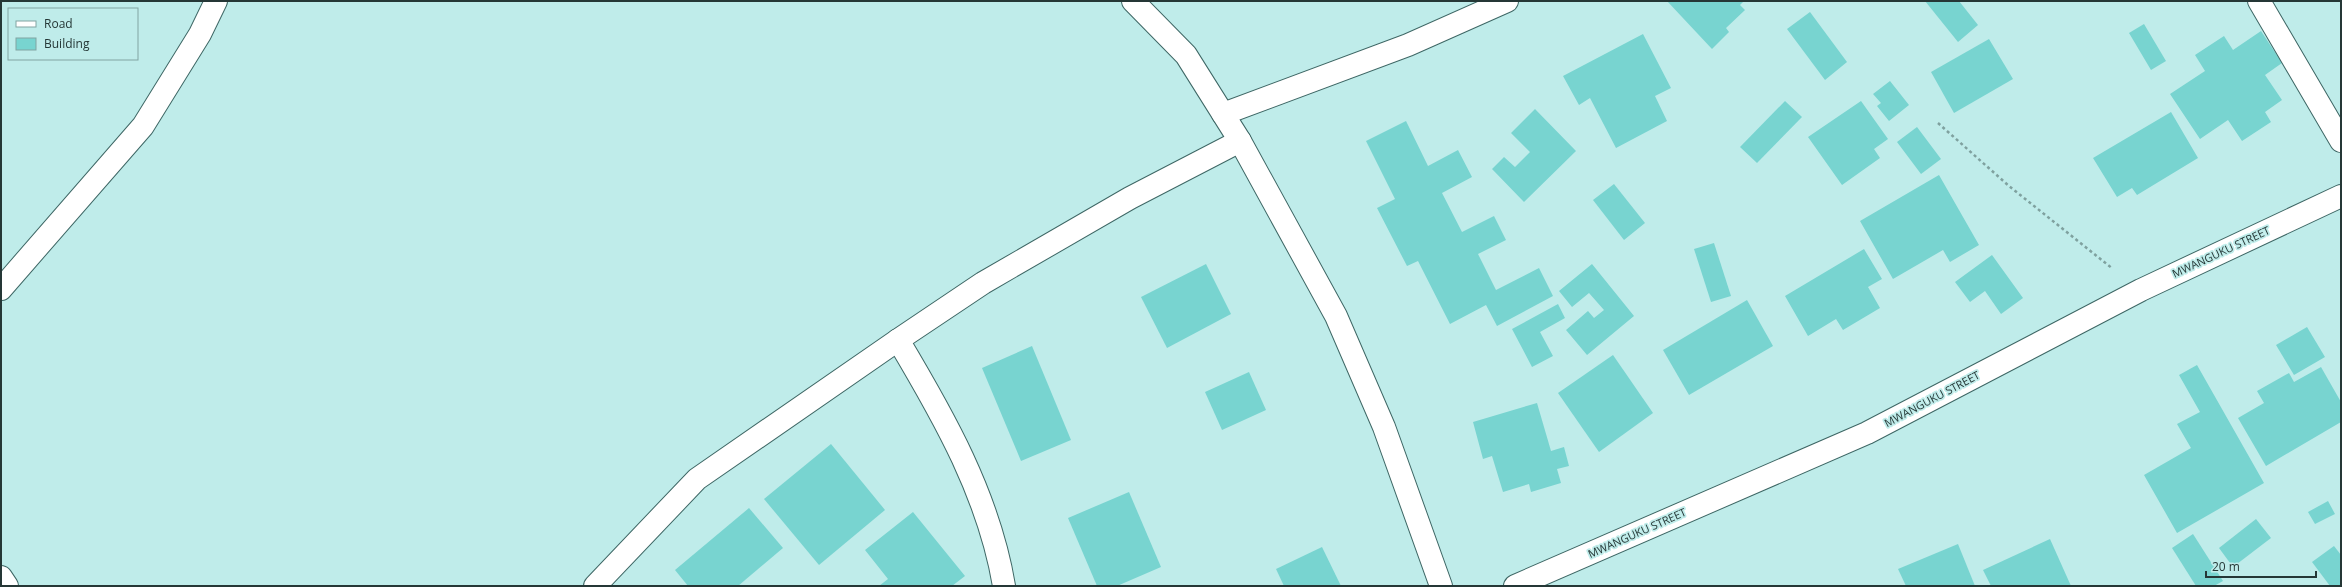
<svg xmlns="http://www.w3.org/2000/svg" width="2342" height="587" font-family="'Open Sans',sans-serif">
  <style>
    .building { fill: #78d4d0 }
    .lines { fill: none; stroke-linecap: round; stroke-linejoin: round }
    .minor-casing { stroke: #3e6765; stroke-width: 24 }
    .path { stroke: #7fa19f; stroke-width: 2.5; stroke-dasharray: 3 3; stroke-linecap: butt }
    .minor { stroke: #fff; stroke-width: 22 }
    .labels { text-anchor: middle; stroke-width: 3.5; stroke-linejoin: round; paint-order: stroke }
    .street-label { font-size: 11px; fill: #253736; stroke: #bfecea }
  </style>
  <rect width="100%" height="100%" fill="#bfecea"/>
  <g class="building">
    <polygon points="1667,1 1744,1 1740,5 1745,10 1726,28 1729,32 1712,49"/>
    <polygon points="1925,1 1959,1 1978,25 1958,42"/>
    <polygon points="1810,12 1847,62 1825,80 1787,29"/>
    <polygon points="2144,24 2166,61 2151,70 2129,33"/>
    <polygon points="2261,31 2282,63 2265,75 2282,100 2265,112 2271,122 2242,141 2228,120 2200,139 2170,94 2205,71 2195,55 2224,36 2233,50"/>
    <polygon points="1643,34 1671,88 1655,96 1667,121 1616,148 1590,98 1579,105 1563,76"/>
    <polygon points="1989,39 2013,79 1954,113 1931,72"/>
    <polygon points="1890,81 1909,105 1889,121 1877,106 1881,103 1873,94"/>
    <polygon points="1785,101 1802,117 1757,163 1740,147"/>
    <polygon points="1861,101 1888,139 1874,149 1880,158 1842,185 1808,137"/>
    <polygon points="1535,109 1576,151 1524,202 1492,169 1504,157 1515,167 1530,152 1511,133"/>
    <polygon points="2171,112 2198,158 2137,195 2132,188 2117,197 2093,158"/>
    <polygon points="1406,121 1428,166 1458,150 1472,177 1442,193 1462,232 1494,216 1506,240 1478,254 1496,290 1539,268 1553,296 1497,326 1486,305 1450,324 1418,261 1407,266 1377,208 1395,199 1366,141"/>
    <polygon points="1917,127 1941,159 1921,174 1897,142"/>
    <polygon points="1939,175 1979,245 1950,262 1943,250 1893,279 1860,221"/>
    <polygon points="1614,184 1645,223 1624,240 1593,200"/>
    <polygon points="1714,243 1731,296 1711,302 1694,249"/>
    <polygon points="1864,249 1882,279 1868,287 1880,308 1843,330 1836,319 1808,336 1785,296"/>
    <polygon points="1992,255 2023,298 2001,314 1985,291 1970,302 1955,282"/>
    <polygon points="1206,264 1231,314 1167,348 1141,297"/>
    <polygon points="1592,264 1634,316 1587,355 1566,330 1588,311 1594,318 1604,310 1589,293 1572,307 1559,291"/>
    <polygon points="1747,300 1773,346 1689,395 1663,350"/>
    <polygon points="1558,304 1565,318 1540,332 1553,356 1532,367 1512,329"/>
    <polygon points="2307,327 2325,357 2294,375 2276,345"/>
    <polygon points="1032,346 1071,440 1021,461 982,368"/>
    <polygon points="1613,355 1653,413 1599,452 1558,393"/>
    <polygon points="2197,365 2264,483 2177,533 2144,475 2191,448 2177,424 2200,412 2179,375"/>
    <polygon points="2321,367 2341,402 2341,422 2266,466 2238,418 2264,403 2257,391 2289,373 2294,382"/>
    <polygon points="1249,372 1266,410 1222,430 1205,392"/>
    <polygon points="1537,403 1551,451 1564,447 1569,466 1557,469 1561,483 1531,492 1529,484 1503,492 1492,456 1483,459 1473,422"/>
    <polygon points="831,444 885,510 819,565 764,499"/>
    <polygon points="1129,492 1161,567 1117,586 1097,586 1068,518"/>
    <polygon points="2328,501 2335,514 2315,524 2308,512"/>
    <polygon points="749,508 783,548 738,586 688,586 675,570"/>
    <polygon points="913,512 965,576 952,586 879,586 888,579 865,550"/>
    <polygon points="2256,519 2271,538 2233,567 2219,548"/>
    <polygon points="2193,534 2223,581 2214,586 2196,586 2172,548"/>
    <polygon points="2050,539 2071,586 1991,586 1983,570"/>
    <polygon points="1958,544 1975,586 1906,586 1898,569"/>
    <polygon points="2334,546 2341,555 2341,586 2330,586 2312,562"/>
    <polygon points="1322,547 1341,586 1284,586 1276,569"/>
  </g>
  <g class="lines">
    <g class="minor-casing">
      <g id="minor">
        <polyline points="1133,1 1186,55 1240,141 1336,316 1384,427 1441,586"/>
        <polyline points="2259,1 2341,141"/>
        <polyline points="1223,114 1408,45 1507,1"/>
        <polyline points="1,289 143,126 200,34 216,1"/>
        <path d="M898 340C944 417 989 496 1004 586"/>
        <polyline points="1,577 7,586"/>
        <polyline points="595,586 697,479 898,340 983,283 1130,198 1240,141"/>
        <polyline points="1515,586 1867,433 2141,290 2341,196"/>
      </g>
    </g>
    <polyline class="path" points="1938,123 2009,186 2113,269"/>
    <use href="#minor" class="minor"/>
  </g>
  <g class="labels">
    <g class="street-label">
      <text transform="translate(2221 252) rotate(-25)" y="4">MWANGUKU STREET</text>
      <text transform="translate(1932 399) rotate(-28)" y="4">MWANGUKU STREET</text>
      <text transform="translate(1637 533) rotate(-24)" y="4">MWANGUKU STREET</text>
    </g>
  </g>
  <rect width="2342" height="587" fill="none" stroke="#253736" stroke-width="4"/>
  <rect x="8" y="8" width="130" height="52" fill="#bfecea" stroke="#81a4a2"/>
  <rect x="16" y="21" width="20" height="6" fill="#ffffff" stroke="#81a4a2"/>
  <text x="44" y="28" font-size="12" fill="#253736">Road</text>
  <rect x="16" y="38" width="20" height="12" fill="#78d4d0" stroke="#81a4a2"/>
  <text x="44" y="48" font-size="12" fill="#253736">Building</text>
  <path d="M2206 571v6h110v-6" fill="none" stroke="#253736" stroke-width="2"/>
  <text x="2212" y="571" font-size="12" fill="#253736" stroke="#bfecea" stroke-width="3" paint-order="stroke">20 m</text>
</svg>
